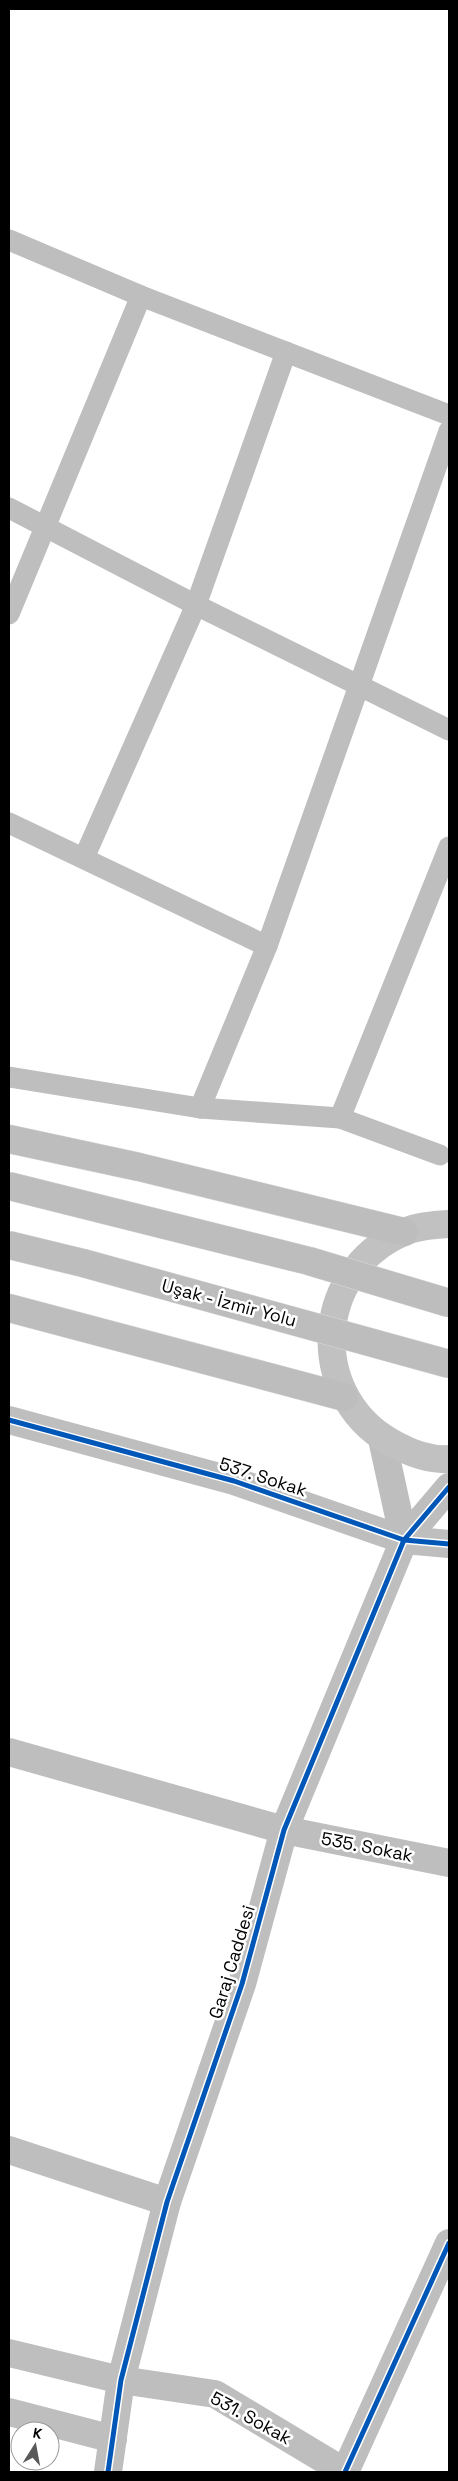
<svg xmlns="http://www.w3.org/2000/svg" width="458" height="2481" font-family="'Space Grotesk',sans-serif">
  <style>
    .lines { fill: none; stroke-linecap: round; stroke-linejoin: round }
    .trunk-casing { stroke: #dbdbdb; stroke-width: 29 }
    .service { stroke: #bebebe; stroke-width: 21 }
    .minor { stroke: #bebebe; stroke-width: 28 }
    .tertiary { stroke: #bebebe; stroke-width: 28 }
    .secondary { stroke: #c1c1c1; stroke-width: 28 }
    .trunk { stroke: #bdbdbd; stroke-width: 28 }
    .trunk-bridge-casing { stroke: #dbdbdb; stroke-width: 29; stroke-linecap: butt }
    .trunk-bridge { stroke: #bdbdbd; stroke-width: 28 }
    .cycleway-casing { stroke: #fff; stroke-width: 8 }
    .cycleway { stroke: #0057b8; stroke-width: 5 }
    .labels { text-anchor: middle; stroke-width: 5; stroke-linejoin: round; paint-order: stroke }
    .street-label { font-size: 18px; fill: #000; stroke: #fff }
  </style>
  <rect width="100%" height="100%" fill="#fff"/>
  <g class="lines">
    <g class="trunk-casing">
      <g id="trunk">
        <polyline points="9,1139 139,1167 404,1232"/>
        <polyline points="9,1308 344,1397"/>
      </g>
    </g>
    <g class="service">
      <polyline points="9,240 141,296 449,415"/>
      <polyline points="9,508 196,605 449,730"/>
      <polyline points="9,614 141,296"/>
      <polyline points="9,823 267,946"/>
      <polyline points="84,858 196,605 286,352"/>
      <polyline points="9,1077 200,1108 340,1118"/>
      <polyline points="200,1108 267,946 449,431"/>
      <polyline points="440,1155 340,1118 449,847"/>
    </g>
    <g class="minor">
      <polyline points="9,1420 234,1481 404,1540 449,1544"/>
      <polyline points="9,1752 284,1830"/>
      <polyline points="9,2150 167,2202"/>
      <polyline points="9,2353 121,2380 215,2394 345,2472"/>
      <polyline points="9,2412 113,2439"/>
      <polyline points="345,2472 449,2243"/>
    </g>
    <g class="tertiary">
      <polyline points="382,1439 404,1540"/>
      <polyline points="284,1830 449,1863"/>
      <polyline points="108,2472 121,2380 167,2202 242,1984 284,1830 404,1540 449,1487"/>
    </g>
    <path class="secondary" d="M449 1224C434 1225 418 1226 404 1232 310 1272 307 1402 398 1446 413 1454 432 1460 449 1459"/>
    <use href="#trunk" class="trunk"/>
    <g class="trunk-bridge-casing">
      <g id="trunk-bridge">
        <polyline points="9,1186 309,1261 449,1303"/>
        <polyline points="9,1245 83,1263 449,1364"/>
      </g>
    </g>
    <use href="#trunk-bridge" class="trunk-bridge"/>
    <g class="cycleway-casing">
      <g id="cycleway">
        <polyline points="9,1420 234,1481 404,1540 449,1544"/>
        <polyline points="108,2472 121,2380 167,2202 242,1984 284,1830 404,1540 449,1487"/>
        <polyline points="345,2472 449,2243"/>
      </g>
    </g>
    <use href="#cycleway" class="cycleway"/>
  </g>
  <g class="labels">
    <g class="street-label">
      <text transform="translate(229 1303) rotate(15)" y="6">Uşak - İzmir Yolu</text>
      <text transform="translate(263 1477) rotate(18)" y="6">537. Sokak</text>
      <text transform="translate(367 1847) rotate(11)" y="6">535. Sokak</text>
      <text transform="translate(232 1962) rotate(-73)" y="6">Garaj Caddesi</text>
      <text transform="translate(251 2418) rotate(29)" y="6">531. Sokak</text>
    </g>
  </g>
  <rect width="458" height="2481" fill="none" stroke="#000000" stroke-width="20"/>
  <g transform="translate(35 2446) rotate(11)"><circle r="24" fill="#ffffff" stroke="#999999"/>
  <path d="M0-4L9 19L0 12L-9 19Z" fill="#595959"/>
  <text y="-8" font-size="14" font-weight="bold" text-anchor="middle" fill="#000000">K</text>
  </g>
</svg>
